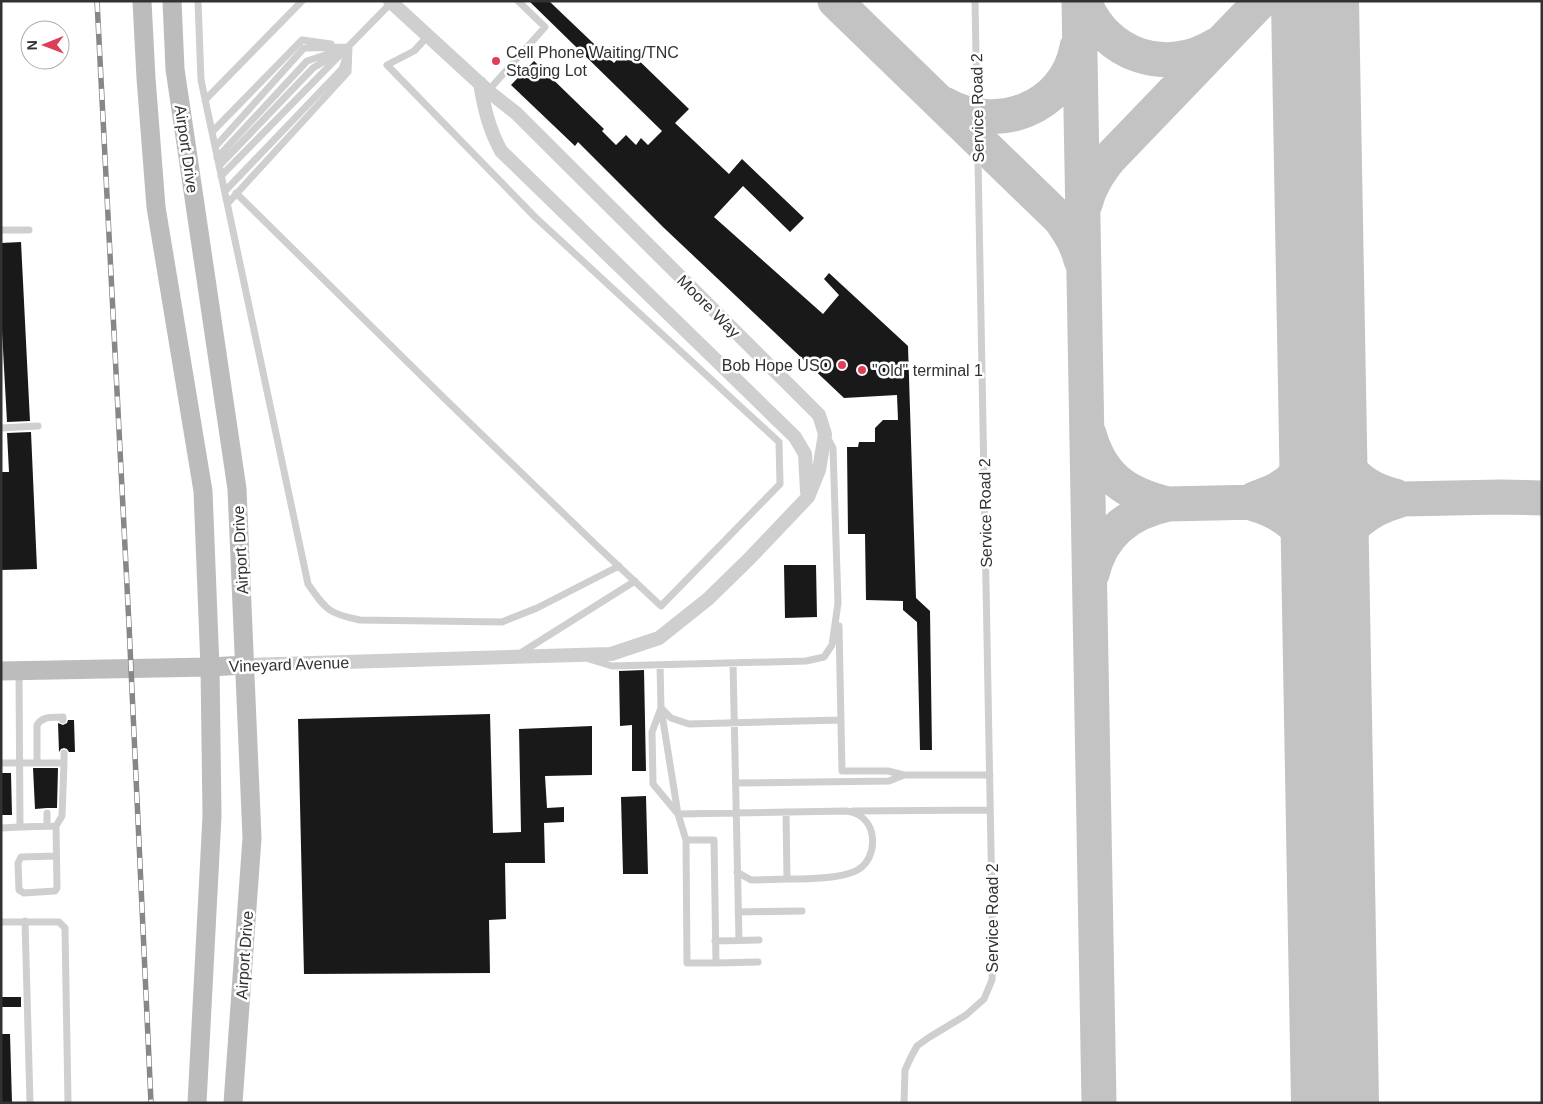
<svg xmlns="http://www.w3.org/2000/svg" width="1543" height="1104" viewBox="0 0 1543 1104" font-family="Arial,sans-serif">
	<rect width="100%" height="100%" fill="#fff"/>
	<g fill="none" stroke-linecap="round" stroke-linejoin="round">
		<path stroke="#c3c3c3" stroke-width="35" d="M 835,1 L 1060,219 C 1069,231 1077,244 1081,260
			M 1079,1 L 1099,1103
			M 1084,1 C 1105,56 1166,76 1216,45
			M 1315,10 L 1316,1
			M 944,104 C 996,134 1066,109 1077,47
			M 1085,204 C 1090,185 1099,172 1110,158 L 1261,1
			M 1322,405 C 1336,449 1344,484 1395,496
			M 1089,434 C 1101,477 1126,494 1168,504
			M 1254,499 C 1261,496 1269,494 1276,490 C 1309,473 1317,439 1322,405
			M 1254,504 C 1302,518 1314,546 1326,592
			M 1092,574 C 1101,534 1129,512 1168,504 L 1501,497 L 1542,498
			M 1326,592 C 1328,580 1330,569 1334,558 C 1343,528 1369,509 1398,501"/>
		<path stroke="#c3c3c3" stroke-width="88" d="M 1315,1 L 1335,1103"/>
	</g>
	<path fill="#191919" d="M 529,1 L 549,1 L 614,63 L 627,49 L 689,109 L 675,123 L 729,174 L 742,159 L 804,218 L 790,232 L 743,186 L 714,217 L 823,314 L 839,295 L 824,279 L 829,273 L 908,346 L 916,598 L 930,611 L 932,750 L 920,750 L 917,622 L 903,610 L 903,601 L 866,600 L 865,534 L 848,534 L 847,447 L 858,447 L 859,442 L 875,442 L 875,428 L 883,420 L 898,420 L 897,395 L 844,398 L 663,227 L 578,142 L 575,146 L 511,85 L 534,61 L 604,129 L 602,131 L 616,145 L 626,135 L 636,145 L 641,138 L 648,145 L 662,131 Z
		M 21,242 L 30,421 L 7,422 L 1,313 L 1,243 Z
		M 31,432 L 37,569 L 1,570 L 1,472 L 9,472 L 7,433 Z
		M 784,565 L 816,565 L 817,617 L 785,618 Z
		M 644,670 L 646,771 L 632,771 L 632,725 L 620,726 L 619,671 Z
		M 490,714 L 493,833 L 521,832 L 519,729 L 592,726 L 592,775 L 545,776 L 547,808 L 564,807 L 564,822 L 544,823 L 545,863 L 505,863 L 506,919 L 489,920 L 490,973 L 304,974 L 298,719 Z
		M 68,720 L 74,720 L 75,752 L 69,752 L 67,749 L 64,748 L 61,749 L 59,752 L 58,723 L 63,725 L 67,723 Z
		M 33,768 L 58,768 L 57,808 L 47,808 L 35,809 Z
		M 1,773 L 11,773 L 12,815 L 1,815 Z
		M 646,796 L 648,874 L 623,874 L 621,797 Z
		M 1,997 L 21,997 L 21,1007 L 1,1007 Z
		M 1,1034 L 10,1034 L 12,1103 L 1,1103 Z"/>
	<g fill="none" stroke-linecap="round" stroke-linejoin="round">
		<path stroke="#cfcfcf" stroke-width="7" d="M 198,1 L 201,80 L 212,132 L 308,584 C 326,610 329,614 360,620 L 502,622 L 537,608 L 619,566
			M 488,91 L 545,27 L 518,1
			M 205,100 L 302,1
			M 212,132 L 302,40 L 331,44
			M 215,147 L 304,48 L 349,47
			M 217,158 L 307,61 L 334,52
			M 219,166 L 313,68 L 340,52
			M 221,176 L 391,3
			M 225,191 L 342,69 L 346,57
			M 236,193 L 445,399 L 596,545 L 661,606 L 780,484 L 779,442 L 535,217 L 387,65 L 414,51 L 428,36
			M 228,203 L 348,72 L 349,47
			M 1,230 L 29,230
			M 1,428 L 38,426
			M 839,626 L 842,771 L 888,771 L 904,775 L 990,775
			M 519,654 L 635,581
			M 589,659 L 612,666 L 806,661 L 824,657 L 832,645 L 838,603 L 833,448 L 827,437
			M 733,663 L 739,940
			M 660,665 L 661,708 L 678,814 L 686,840 L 687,963 L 716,963 L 714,840 L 686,840
			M 661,708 L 671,718 L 689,724 L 841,720
			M 661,708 L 652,732 L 653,784 L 678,814
			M 37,762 L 37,725 C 43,715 53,718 63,717 L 63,720
			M 1,763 L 64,763 L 62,816 L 56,826
			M 64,763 L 64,753
			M 736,783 L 889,781 L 904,775
			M 853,811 L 990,810
			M 47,813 L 47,826
			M 678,814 L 846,811 C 850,812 854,812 857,814 C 878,825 877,857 859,869 C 845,879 805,879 787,879
			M 20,827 L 56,826 L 57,888 L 55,891 L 24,893 L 19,890 L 18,863 L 21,857 L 56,856
			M 1,828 L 20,827 L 19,671
			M 737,872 L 751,880 L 787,879 L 786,812
			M 738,912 L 802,911
			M 25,921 L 30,1103
			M 1,922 L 59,922 L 65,928 L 68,1103
			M 715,941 L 759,940
			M 716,963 L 758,962
			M 904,1103 L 905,1070 L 911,1057 L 917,1046 L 928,1038 L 966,1015 L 984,999 L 992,980 L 993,956 L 975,1"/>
		<path stroke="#cfcfcf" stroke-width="14" d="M 480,83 C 484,108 489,129 501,151 L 795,437 L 805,454 L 807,492
			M 245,665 L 611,654 L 659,638 L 708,599 L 749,559 L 808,497 L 819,470 L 825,434 L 819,415 L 516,113 L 488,91 L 390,1"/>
		<path stroke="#bcbcbc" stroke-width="19" d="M 142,1 L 146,78 L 156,207 L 203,491 L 210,667 L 212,816 L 197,1103
			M 172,1 L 175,69 L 237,489 L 252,838 L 233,1103
			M 1,671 L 210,667 L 245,665"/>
		<g stroke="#878787" stroke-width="5.5">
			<path id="rail" d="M 97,1 L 129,625 L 151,1103"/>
		</g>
		<use href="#rail" stroke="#fff" stroke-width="4" stroke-dasharray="11" stroke-linecap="butt"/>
	</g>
	<g fill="#de3f58" stroke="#fff" stroke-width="2">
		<circle cx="496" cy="61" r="5"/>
		<circle cx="842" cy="365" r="5"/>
		<circle cx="862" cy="370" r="5"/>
	</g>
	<g text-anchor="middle" stroke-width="5" stroke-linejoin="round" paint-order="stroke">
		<g font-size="16" fill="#323232" stroke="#fff" text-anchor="start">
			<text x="506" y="58">Cell Phone Waiting/TNC<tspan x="506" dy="18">Staging Lot</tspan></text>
			<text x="832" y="371" text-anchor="end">Bob Hope USO</text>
			<text x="872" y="376">"Old" terminal 1</text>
		</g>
		<g font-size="16" fill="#323232" stroke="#fff">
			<text transform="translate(977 108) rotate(-91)" y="6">Service Road 2</text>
			<text transform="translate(187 149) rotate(82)" y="6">Airport Drive</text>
			<text transform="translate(709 306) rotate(45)" y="6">Moore Way</text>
			<text transform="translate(985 513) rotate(-91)" y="6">Service Road 2</text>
			<text transform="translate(240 550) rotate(-93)" y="6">Airport Drive</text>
			<text transform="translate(289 664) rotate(-2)" y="6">Vineyard Avenue</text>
			<text transform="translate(992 918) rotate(-90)" y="6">Service Road 2</text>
			<text transform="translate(244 955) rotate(-86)" y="6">Airport Drive</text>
		</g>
	</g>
	<rect width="1543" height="1104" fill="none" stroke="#323232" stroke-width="5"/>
	<g transform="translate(45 45) rotate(269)"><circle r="24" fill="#ffffff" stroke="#adadad"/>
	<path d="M0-4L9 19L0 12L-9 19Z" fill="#de3f58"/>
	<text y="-8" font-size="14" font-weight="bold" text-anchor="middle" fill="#323232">N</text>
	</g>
</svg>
